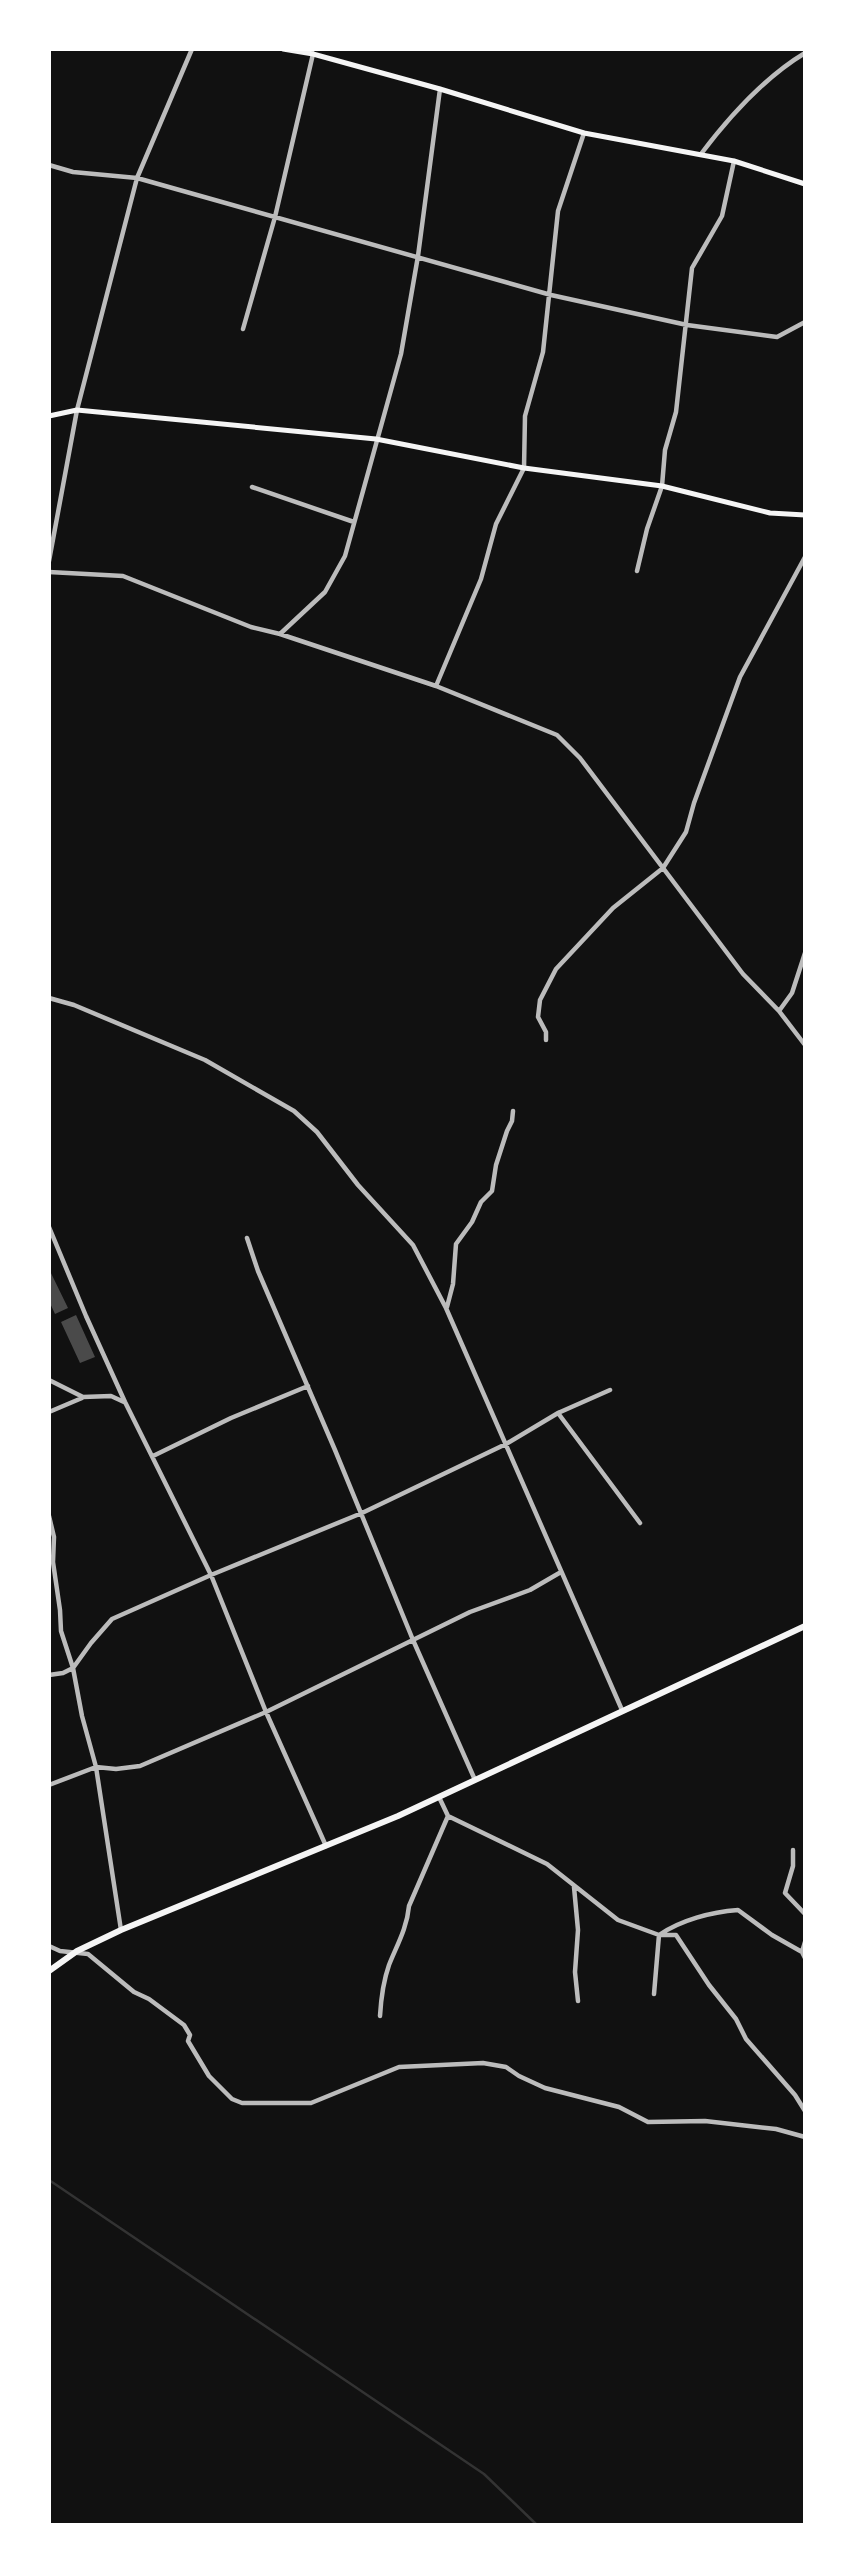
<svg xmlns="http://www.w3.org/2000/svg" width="854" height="2574" viewBox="0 0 854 2574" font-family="'Source Sans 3',sans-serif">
	<rect width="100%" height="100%" fill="#111"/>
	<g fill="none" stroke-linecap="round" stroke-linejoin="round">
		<path stroke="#333" stroke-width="2.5" d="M 49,2180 L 484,2474 L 537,2525"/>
	</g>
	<path fill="#4a4a4a" d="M 49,1269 L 68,1308 L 55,1314 L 49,1301 Z
		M 76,1315 L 95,1357 L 80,1363 L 61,1322 Z"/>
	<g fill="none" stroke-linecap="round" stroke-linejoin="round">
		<path stroke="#bcbcbc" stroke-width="4.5" d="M 701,154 C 729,117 765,77 805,53
			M 49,165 L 73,172 L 137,178 L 551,295 L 687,325 L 777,337 L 805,322
			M 243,329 L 275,217 L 313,54 L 310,49
			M 252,487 L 354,522
			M 49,561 L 77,410 L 137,178 L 192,49
			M 637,571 L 647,529 L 662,486 L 665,450 L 676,412 L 692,268 L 722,216 L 734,161
			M 49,572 L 123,576 L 251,627 L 280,634 L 436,686 L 557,735 L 580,758 L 743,974 L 779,1011 L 805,1045
			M 280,634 L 325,592 L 345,556 L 401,354 L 418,256 L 440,89
			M 436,686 L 481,579 L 496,524 L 524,468 L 525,416 L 543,352 L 558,211 L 584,133
			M 49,998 L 74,1005 L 205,1060 L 294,1111 L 317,1132 L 358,1185 L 413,1245 L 446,1308 L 622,1710
			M 779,1011 L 792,993 L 805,953
			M 546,1040 L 546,1032 L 538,1017 L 540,1000 L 556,969 L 613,908 L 663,868 L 686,832 L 694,803 L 740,677 L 805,557
			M 49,1227 L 86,1316 L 125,1402 L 211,1575 L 266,1712 L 326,1846
			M 247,1238 L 258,1271 L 335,1450 L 413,1640 L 475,1780
			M 447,1307 L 453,1284 L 456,1244 L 472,1222 L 481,1202 L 492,1191 L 496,1165 L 507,1131 L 512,1121 L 513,1111
			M 49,1380 L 83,1397 L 111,1396 L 124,1402
			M 49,1412 L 82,1398
			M 558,1413 L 640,1523
			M 153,1456 L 231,1418 L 308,1386
			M 49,1516 L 54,1537 L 53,1562 L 60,1610 L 61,1631 L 73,1668 L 63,1673 L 49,1675
			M 49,1785 L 96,1767 L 116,1769 L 140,1766 L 266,1712 L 470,1612 L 530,1590 L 561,1572
			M 439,1797 L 448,1816 L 547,1864 L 618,1920 L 659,1935 L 676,1935 L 709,1985 L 736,2019 L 746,2039 L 795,2095 L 805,2111
			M 793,1850 L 793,1866 L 785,1893 L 805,1914
			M 574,1887 L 578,1930 L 575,1972 L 578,2001
			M 121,1930 L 96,1767 L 82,1716 L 73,1668 L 91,1643 L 112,1619 L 211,1575 L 362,1513 L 506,1444 L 558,1413 L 610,1390
			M 805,1942 L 802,1952 L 805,1958
			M 49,1946 L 60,1951 L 88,1954 L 134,1992 L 149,1999 L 184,2025 L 190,2035 L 188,2041 L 209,2076 L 232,2099 L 242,2103 L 311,2103 L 399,2067 L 483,2063 L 506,2067 L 519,2076 L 545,2088 L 619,2107 L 648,2122 L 705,2121 L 776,2129 L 805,2137
			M 654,1994 L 659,1935 C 681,1920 711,1912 738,1910 L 772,1935 L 802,1952
			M 380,2016 C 381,1999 383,1982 389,1965 C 397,1945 407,1928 409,1906 L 448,1816"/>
		<path stroke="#f5f5f5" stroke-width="5" d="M 283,49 L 313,54 L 440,89 L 584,133 L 734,161 L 805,184
			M 49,416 L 77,410 L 376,439 L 524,468 L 662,486 L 770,513 L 805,515"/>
		<path stroke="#f5f5f5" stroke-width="6" d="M 49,1971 L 77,1951 L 121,1930 L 398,1816 L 805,1626"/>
	</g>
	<rect width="854" height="2574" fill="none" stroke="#ffffff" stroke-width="102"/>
</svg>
